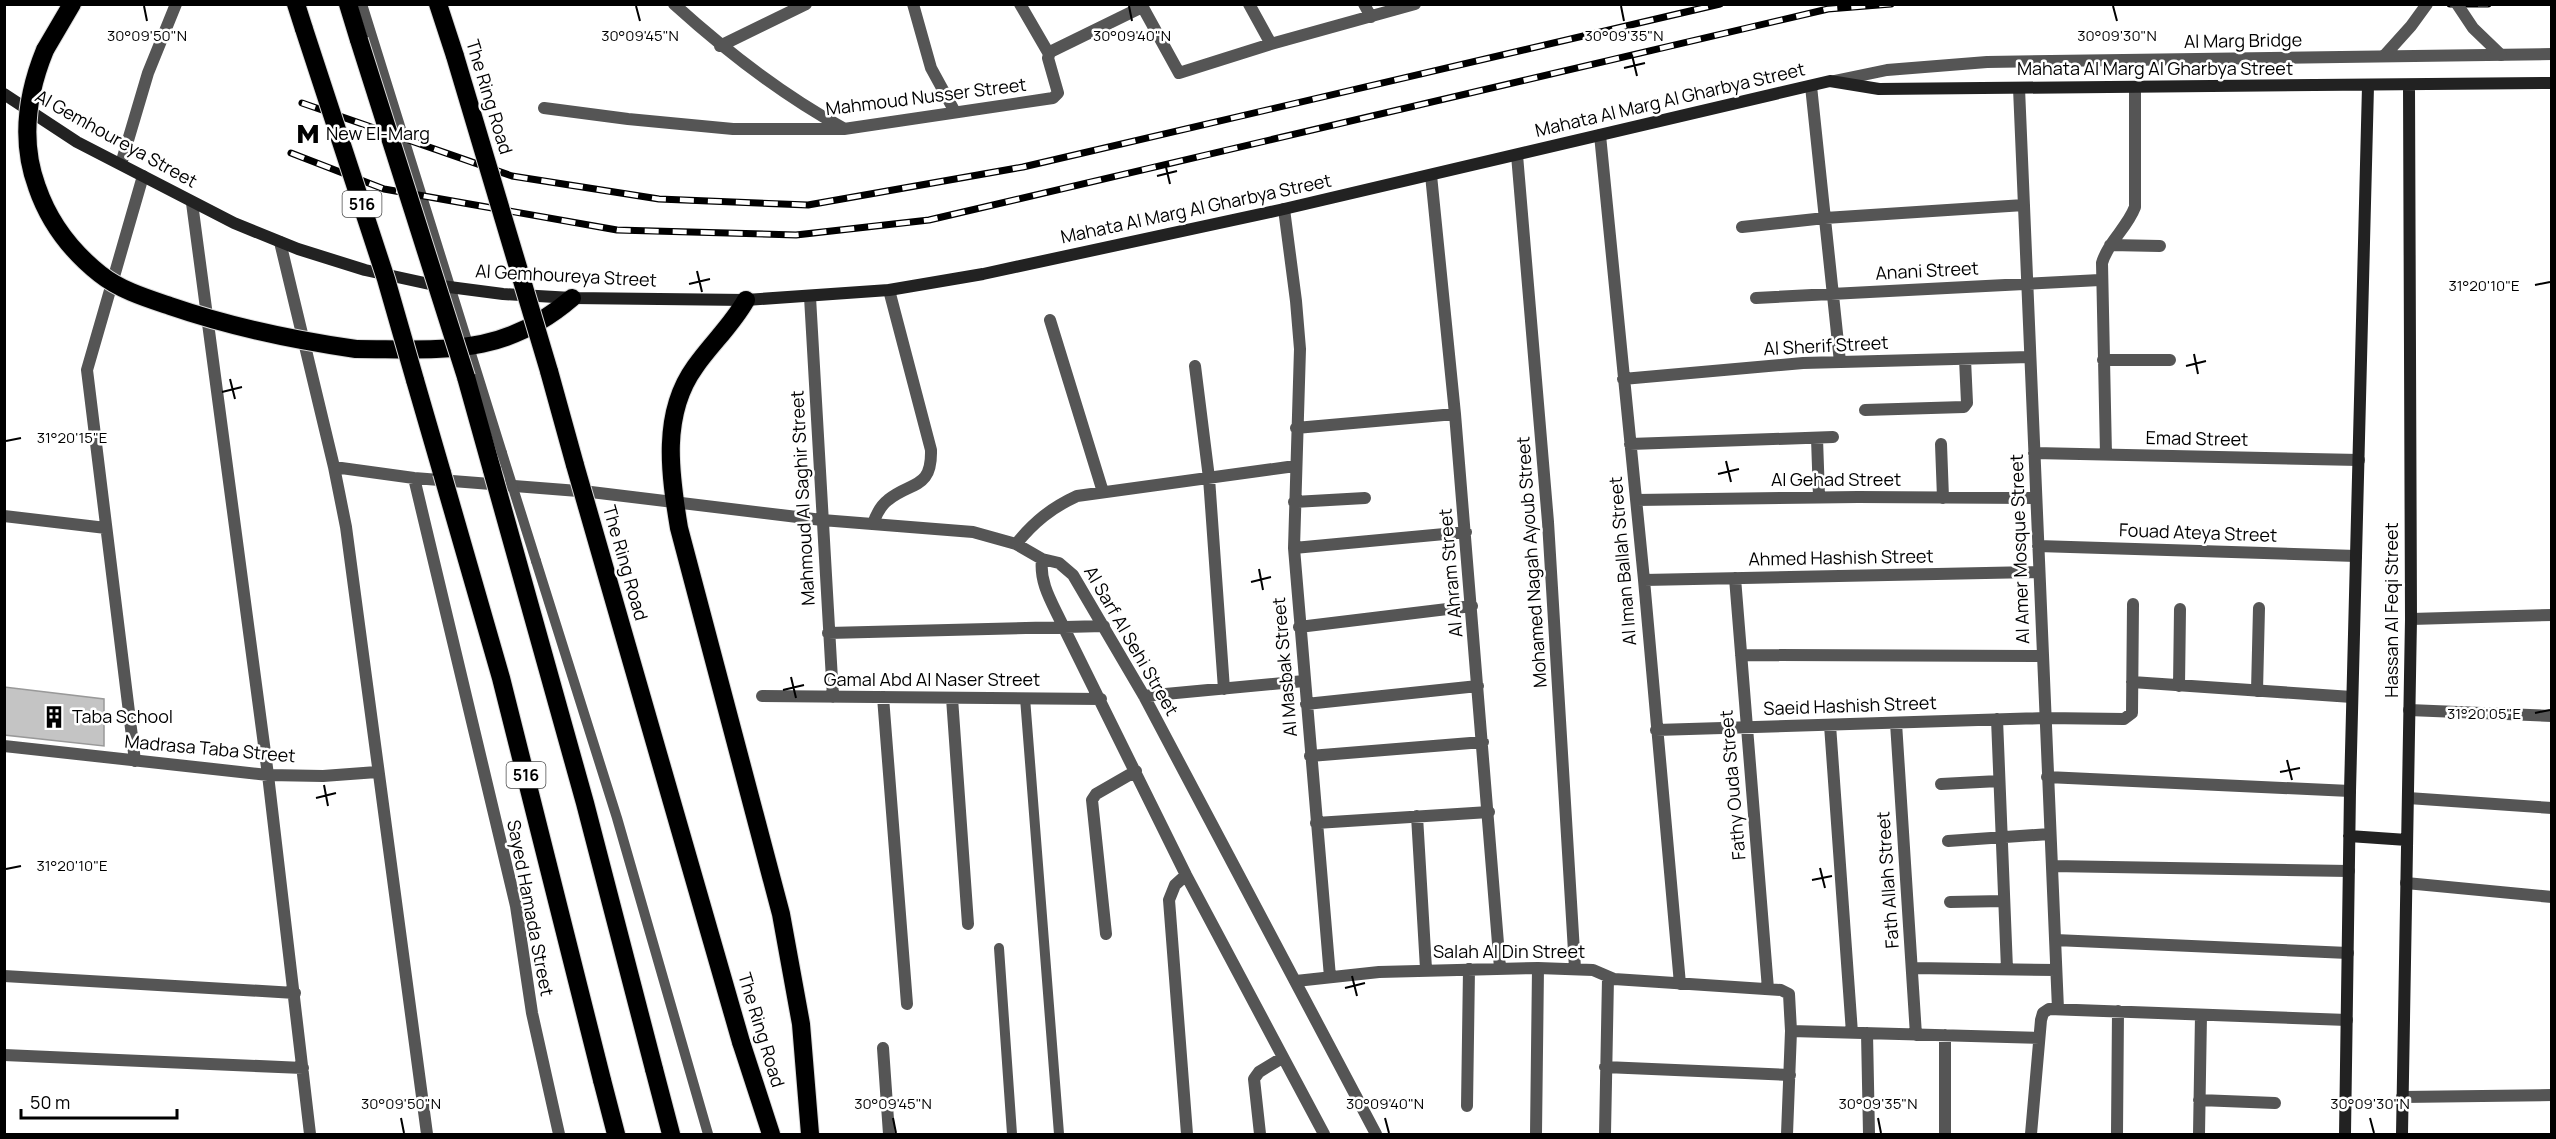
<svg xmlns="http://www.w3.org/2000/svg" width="2556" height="1139" viewBox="0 0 2556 1139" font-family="Manrope,sans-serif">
	<rect width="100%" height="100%" fill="#fff"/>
	<path fill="#c4c4c4" stroke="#999" stroke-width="1.5" d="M 4,687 L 104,699 L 104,746 L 4,735 Z"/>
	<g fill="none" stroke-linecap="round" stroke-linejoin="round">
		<g stroke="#dbdbdb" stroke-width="20">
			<path id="highway" d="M 296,4 L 304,29
				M 348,4 L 359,40
				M 438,4 L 455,56
				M 45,50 L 72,4
				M 746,300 C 732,325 711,344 695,367 C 661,414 670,474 679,528 L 781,914 L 801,1024 L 810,1134
				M 356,349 C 442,349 502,358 572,298
				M 549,371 L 575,465
				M 466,377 L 492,470
				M 415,380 L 442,473
				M 741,1042 L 771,1134
				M 654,1069 L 671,1134
				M 602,1080 L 616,1134"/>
		</g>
		<path stroke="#555" stroke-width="10" d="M 362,4 L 502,453
			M 536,561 L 617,818 L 708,1134
			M 1025,698 L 1059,1134
			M 999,948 L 1012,1134"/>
		<path stroke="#555" stroke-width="12" d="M 674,4 C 727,52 781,94 843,128
			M 913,4 L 931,68 L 955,112
			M 1020,4 L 1049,54
			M 1141,4 L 1179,73 L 1271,44 L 1415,4
			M 1249,4 L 1271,44
			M 1364,4 L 1371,17
			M 720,46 L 806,4
			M 2384,56 L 2411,26 L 2427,4
			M 1834,81 L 1887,70 L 1987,62 L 2552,54
			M 1811,86 L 1840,362
			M 2019,88 L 2058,1009
			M 544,108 L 628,119 L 733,129 L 844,129 L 1053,98 L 1058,93 L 1048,58 L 1050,52 L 1142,7
			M 1600,135 L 1644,580 L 1680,984
			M 1517,155 L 1548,522 L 1575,968
			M 121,164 L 148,73 L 176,4
			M 1431,175 L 1455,414 L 1500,968
			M 192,203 L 268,775 L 310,1134
			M 1284,209 L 1296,301 L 1300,349 L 1294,548 L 1330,977
			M 1742,227 L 1825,218 L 2024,205
			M 280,242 L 334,467
			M 2110,245 L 2160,246
			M 810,297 L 833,697
			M 1756,298 L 2100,280
			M 1050,320 L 1103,492
			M 2103,360 L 2170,360
			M 1195,366 L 1209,478 L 1224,689
			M 1623,379 L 1803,363 L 2030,357
			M 1865,410 L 1964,407 L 1967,403 L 1965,359
			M 1296,428 L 1455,414
			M 1817,438 L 1819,497
			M 1630,444 L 1833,437
			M 1941,444 L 1943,498
			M 2034,453 L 2359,460
			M 2106,455 L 2102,263 C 2108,242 2127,228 2135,207 L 2135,87
			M 414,478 L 516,906 L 532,1013 L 559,1134
			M 1636,500 L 1858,497 L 2036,498
			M 1294,502 L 1365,498
			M 4,516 L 106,528
			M 873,524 C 876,515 880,506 888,500 C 911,481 932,490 931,450 L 889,290
			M 1016,544 C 1034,522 1051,508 1077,496 L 1295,466
			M 2038,546 L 2356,556
			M 1294,548 L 1466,532
			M 1042,559 C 1039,584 1053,604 1063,626 L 1186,875 L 1324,1134
			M 1735,578 L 1768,989
			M 1644,580 L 2039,572
			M 2411,619 L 2552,615
			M 1299,627 L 1472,606
			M 828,633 L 1104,626
			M 1741,655 L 2043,656
			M 2132,682 L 2352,697
			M 2179,686 L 2180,609
			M 2257,691 L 2259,608
			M 762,696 L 1101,699
			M 1144,696 L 1304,681
			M 883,697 L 907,1004
			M 952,698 L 968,924
			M 1306,704 L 1478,686
			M 2409,710 L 2552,716
			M 1997,719 L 2007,969
			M 1896,723 L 1916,1035
			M 1830,725 L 1852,1033
			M 1656,730 L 2045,718 L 2124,719 L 2132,713 L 2133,604
			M 4,746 L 268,775 L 323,776 L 377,772
			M 1310,756 L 1483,742
			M 135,761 L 87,370 L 143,176
			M 2047,777 L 2350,791
			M 1941,784 L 1999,781
			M 2408,798 L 2552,808
			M 1417,816 L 1426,969
			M 1316,823 L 1489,812
			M 1948,841 L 2050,834
			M 2052,866 L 2349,871
			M 1186,875 L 1175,885 L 1169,900 L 1187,1134
			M 2406,883 L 2552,897
			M 1950,902 L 2004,901
			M 1106,934 L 1092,800 L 1096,794 L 1136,771
			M 2055,940 L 2348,953
			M 1912,968 L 2056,970
			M 4,976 L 295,993
			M 1296,981 L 1379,972 L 1538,968 L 1593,970 L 1614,979 L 1781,990 L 1789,994 L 1791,1031 L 1787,1134
			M 1791,1031 L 2039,1038
			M 1867,1033 L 1869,1134
			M 1945,1035 L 1945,1134
			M 883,1048 L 889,1134
			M 4,1055 L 303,1068
			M 1605,1067 L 1790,1075
			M 2402,1097 L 2552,1095
			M 2199,1100 L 2275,1103
			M 1467,1106 L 1469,969
			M 427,1134 L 346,527 L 334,467 L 414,478 L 591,492 L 822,520 L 973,532 L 1016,544 L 1042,559 L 1059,563 L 1073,575 L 1144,696 L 1376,1134
			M 1260,1134 L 1254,1079 L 1259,1072 L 1282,1058
			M 1536,1134 L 1538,968
			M 1605,1134 L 1608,978
			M 2031,1134 L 2041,1020 L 2043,1013 L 2049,1009 L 2347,1020
			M 2117,1134 L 2118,1011
			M 2199,1134 L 2201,1015"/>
		<path stroke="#222" stroke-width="12" d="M 4,94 L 77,142 L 234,223 L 298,249 L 365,270 L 434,285 L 503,294 L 572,298 L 746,300 L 889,290 L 983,274 L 1284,209 L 1830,81 L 1879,89 L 2552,83
			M 2349,836 L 2407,840
			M 2345,1134 L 2350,791 L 2368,86
			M 2402,1134 L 2411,619 L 2409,86"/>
		<use href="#highway" stroke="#000" stroke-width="18"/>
		<g stroke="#000" stroke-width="7">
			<path id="rail" d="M 2450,4 L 2488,4
				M 302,103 L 512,176 L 659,199 L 808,205 L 1023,167 L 1720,4
				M 291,153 L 384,189 L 617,230 L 796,235 L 929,220 L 1828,9 L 1891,4"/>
		</g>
		<use href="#rail" stroke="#fff" stroke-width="4.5" stroke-dasharray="14" stroke-linecap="butt"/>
		<g stroke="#dbdbdb" stroke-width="20" stroke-linecap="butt">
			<path id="highway-bridge" d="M 304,29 L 386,279 L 415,380
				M 359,40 L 466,377
				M 45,50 C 27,94 20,141 37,187 C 49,222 71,251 100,274 C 120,290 146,298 170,306 C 231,327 293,340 356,349
				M 455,56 L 549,371
				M 575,465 L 741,1042
				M 492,470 L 585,803 L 654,1069
				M 442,473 L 501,678 L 602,1080"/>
		</g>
		<path stroke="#555" stroke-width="10" d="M 502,453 L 536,561"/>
		<path stroke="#555" stroke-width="12" d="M 2457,4 L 2473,28 L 2501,55"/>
		<use href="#highway-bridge" stroke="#000" stroke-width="18"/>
	</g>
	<path fill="none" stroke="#000" stroke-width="2" d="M 144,6 L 147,21M 636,6 L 640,21M 1129,6 L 1132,21M 1621,6 L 1624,21M 2113,6 L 2117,21M 1632,55 L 1637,76M 1624,68 L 1645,63M 1165,163 L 1170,184M 1157,176 L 1177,171M 697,271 L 702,292M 689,284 L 710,279M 2535,285 L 2550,282M 2194,354 L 2198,374M 2186,366 L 2206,361M 230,379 L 235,399M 222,392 L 242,387M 6,441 L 21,438M 1726,461 L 1731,482M 1718,474 L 1739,469M 1259,569 L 1263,590M 1251,582 L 1271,577M 791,677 L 796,698M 783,690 L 804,685M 2535,713 L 2550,710M 2287,760 L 2292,780M 2280,772 L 2300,768M 324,785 L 328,806M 316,798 L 336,793M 1820,868 L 1825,888M 6,869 L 21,866M 1812,880 L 1832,876M 1352,976 L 1357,996M 1345,988 L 1365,983M 401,1118 L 404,1133M 893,1118 L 896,1133M 1385,1118 L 1389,1133M 1878,1118 L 1881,1133M 2370,1118 L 2374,1133"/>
	<defs>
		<g id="metro-bare" transform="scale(1.8)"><path d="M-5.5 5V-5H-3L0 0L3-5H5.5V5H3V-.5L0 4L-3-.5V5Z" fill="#000" stroke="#fff" stroke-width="2.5" paint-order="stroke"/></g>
		<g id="building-bare" transform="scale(1.8)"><path d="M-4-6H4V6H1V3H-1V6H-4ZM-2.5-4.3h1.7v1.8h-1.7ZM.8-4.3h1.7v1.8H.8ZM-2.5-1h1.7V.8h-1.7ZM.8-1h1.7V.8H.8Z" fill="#000" stroke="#fff" stroke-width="2.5" paint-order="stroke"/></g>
	</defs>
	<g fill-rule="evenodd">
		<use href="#metro-bare" x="308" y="134"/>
		<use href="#building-bare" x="54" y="717"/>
	</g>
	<g text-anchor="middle" stroke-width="5" stroke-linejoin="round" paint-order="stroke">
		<g fill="#fff" stroke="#4c4c4c" stroke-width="1.5">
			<rect x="342.5" y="191" width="39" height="26" rx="4.5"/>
			<rect x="506.5" y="762" width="39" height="26" rx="4.5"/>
		</g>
		<g font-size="16" font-weight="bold" fill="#000">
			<text x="362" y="210">516</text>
			<text x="526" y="781">516</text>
		</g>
		<g font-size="18" fill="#000" stroke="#fff">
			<text transform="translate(2243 41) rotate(-1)" y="6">Al Marg Bridge</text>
			<text x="2155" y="75">Mahata Al Marg Al Gharbya Street</text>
			<text transform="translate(489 97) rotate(73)" y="6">The Ring Road</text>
			<text transform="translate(926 97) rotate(-7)" y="6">Mahmoud Nusser Street</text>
			<text transform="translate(1670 100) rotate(-13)" y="6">Mahata Al Marg Al Gharbya Street</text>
			<text transform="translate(116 139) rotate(29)" y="6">Al Gemhoureya Street</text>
			<text transform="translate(1196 209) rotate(-12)" y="6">Mahata Al Marg Al Gharbya Street</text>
			<text transform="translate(1927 271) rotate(-3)" y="6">Anani Street</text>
			<text transform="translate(566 276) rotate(3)" y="6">Al Gemhoureya Street</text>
			<text transform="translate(1826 346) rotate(-3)" y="6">Al Sherif Street</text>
			<text transform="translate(2197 439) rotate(1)" y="6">Emad Street</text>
			<text x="1836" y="486">Al Gehad Street</text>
			<text transform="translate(803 498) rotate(-93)" y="6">Mahmoud Al Saghir Street</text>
			<text transform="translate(2198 533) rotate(2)" y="6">Fouad Ateya Street</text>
			<text transform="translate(2020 549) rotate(-92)" y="6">Al Amer Mosque Street</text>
			<text transform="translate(1841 558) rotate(-1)" y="6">Ahmed Hashish Street</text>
			<text transform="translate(1623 561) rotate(-95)" y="6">Al Iman Ballah Street</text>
			<text transform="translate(1532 562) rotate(-94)" y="6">Mohamed Nagah Ayoub Street</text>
			<text transform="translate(625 563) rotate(74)" y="6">The Ring Road</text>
			<text transform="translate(1451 573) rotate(-95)" y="6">Al Ahram Street</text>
			<text transform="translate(2392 610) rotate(-90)" y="6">Hassan Al Feqi Street</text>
			<text transform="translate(1131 641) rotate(60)" y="6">Al Sarf Al Sehi Street</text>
			<text transform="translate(1285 667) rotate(-95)" y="6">Al Masbak Street</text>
			<text x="932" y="686">Gamal Abd Al Naser Street</text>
			<text transform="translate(1850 706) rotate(-2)" y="6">Saeid Hashish Street</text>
			<text transform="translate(210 749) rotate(5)" y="6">Madrasa Taba Street</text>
			<text transform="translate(1733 785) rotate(-95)" y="6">Fathy Ouda Street</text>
			<text transform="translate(1888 880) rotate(-94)" y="6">Fath Allah Street</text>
			<text transform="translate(530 908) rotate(79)" y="6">Sayed Hamada Street</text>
			<text x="1509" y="958">Salah Al Din Street</text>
			<text transform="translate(761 1030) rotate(73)" y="6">The Ring Road</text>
		</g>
		<g font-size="18" fill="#000" stroke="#fff" text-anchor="start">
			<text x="326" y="140">New El-Marg</text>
			<text x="72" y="723">Taba School</text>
		</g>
	</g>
	<g font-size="15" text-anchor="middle" fill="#000" stroke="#fff" stroke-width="5" stroke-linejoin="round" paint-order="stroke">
		<text x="147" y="41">30°09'50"N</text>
		<text x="640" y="41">30°09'45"N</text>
		<text x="1132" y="41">30°09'40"N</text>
		<text x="1624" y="41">30°09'35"N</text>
		<text x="2117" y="41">30°09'30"N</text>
		<text x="2484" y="291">31°20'10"E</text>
		<text x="72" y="443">31°20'15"E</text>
		<text x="2484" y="719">31°20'05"E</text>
		<text x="72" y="871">31°20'10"E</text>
		<text x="401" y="1109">30°09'50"N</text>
		<text x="893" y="1109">30°09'45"N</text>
		<text x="1385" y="1109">30°09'40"N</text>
		<text x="1878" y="1109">30°09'35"N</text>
		<text x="2370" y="1109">30°09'30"N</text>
	</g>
	<rect width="2556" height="1139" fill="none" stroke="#000000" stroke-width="12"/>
	<path d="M21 1109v9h156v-9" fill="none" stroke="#000000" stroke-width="3"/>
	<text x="30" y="1109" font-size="18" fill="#000000" stroke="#ffffff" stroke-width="4.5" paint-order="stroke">50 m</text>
</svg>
